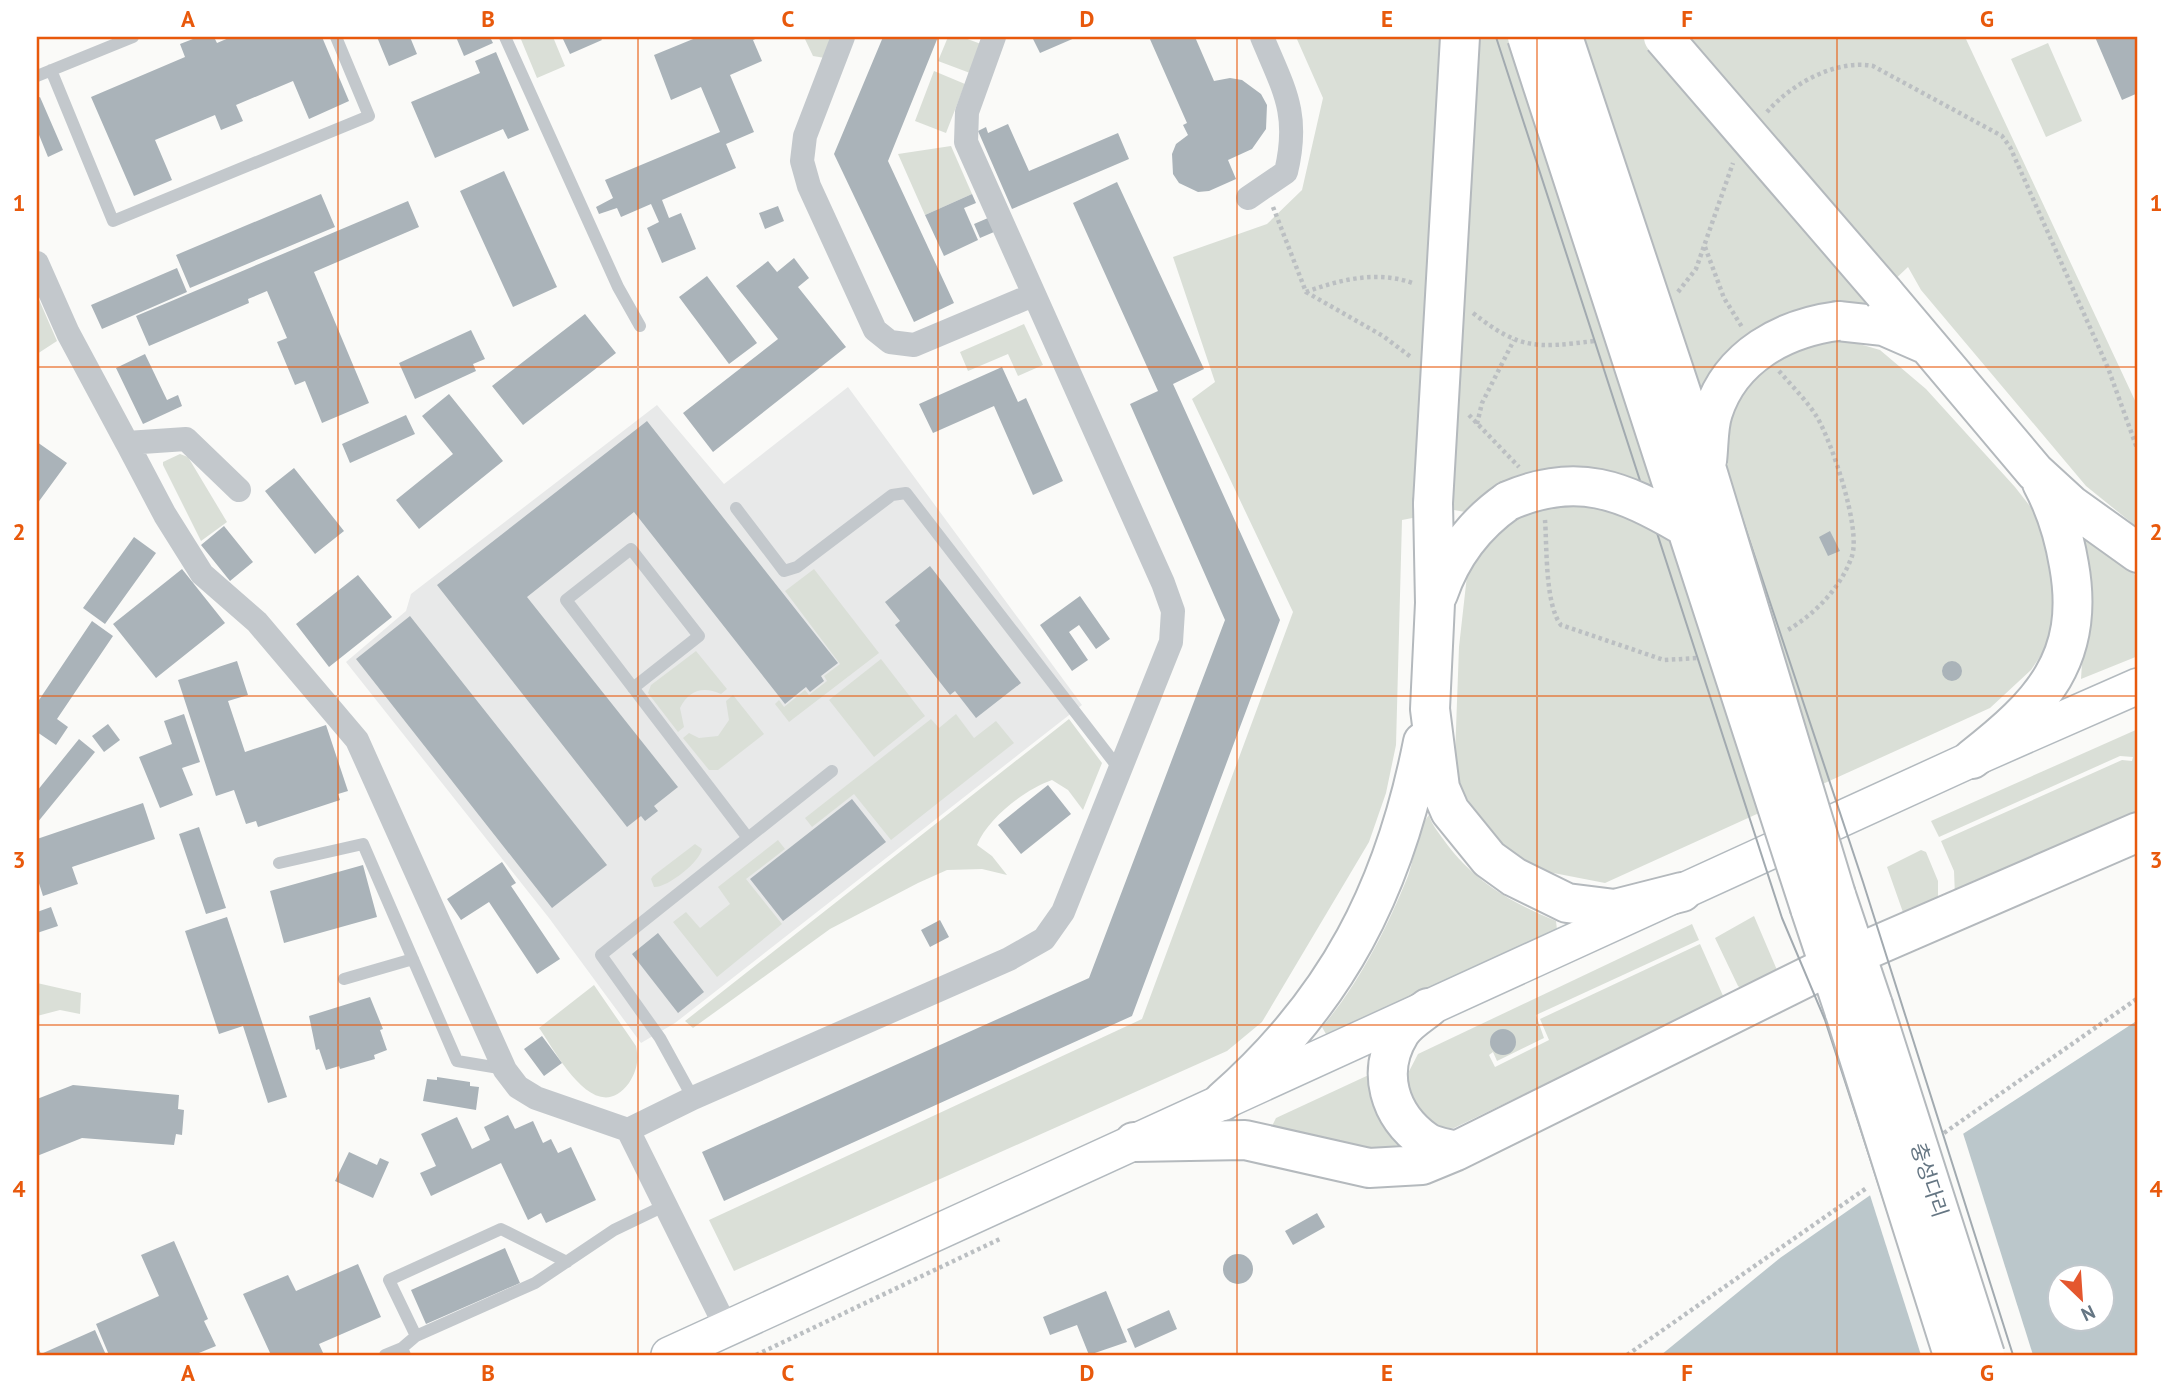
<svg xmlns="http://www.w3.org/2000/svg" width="2175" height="1392" viewBox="0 0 2175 1392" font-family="'PT Sans','Noto Sans KR',sans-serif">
	<rect width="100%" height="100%" fill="#fafaf8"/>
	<path fill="#e8e9e9" d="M 848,387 L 1082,705 L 675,1023 L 641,1043 L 549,918 L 346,662 L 406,611 L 411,594 L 657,405 L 724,484 Z"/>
	<path fill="#dadfd7" d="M 520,37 L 553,37 L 565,66 L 537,78 Z
		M 804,37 L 833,37 L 825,58 L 813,56 Z
		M 948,37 L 962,37 L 981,44 L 970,73 L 938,61 Z
		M 1296,37 L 1965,37 L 2138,407 L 2138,528 L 2086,486 L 1921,290 L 1908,267 L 1868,305 L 1856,343 L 1880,350 L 1926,389 L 2015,487 L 2047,528 L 2064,587 L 2054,636 L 2031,670 L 1990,708 L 1605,883 L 1538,870 L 1510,853 L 1480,819 L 1458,784 L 1455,756 L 1459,647 L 1475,504 L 1465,512 L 1454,510 L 1402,520 L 1396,745 L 1386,793 L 1369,842 L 1262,1022 L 1227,1051 L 734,1271 L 709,1220 L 1142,1019 L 1293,612 L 1192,399 L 1215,382 L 1173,257 L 1267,224 L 1302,190 L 1323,98 Z
		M 2048,43 L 2082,121 L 2046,137 L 2011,59 Z
		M 934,71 L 965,84 L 946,133 L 915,121 Z
		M 951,146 L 972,194 L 925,215 L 898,154 Z
		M 37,295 L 57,341 L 37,354 Z
		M 1024,324 L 1043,365 L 1018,376 L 1008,354 L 968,371 L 960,352 Z
		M 180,454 L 188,457 L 227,522 L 201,541 L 163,465 L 163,462 Z
		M 2082,535 L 2138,577 L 2138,656 L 2081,679 L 2085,613 Z
		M 814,569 L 879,653 L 789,722 L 775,704 L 779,700 L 784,707 L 805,690 L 809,695 L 827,681 L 824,676 L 840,664 L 785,591 Z
		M 696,651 L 727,689 L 721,694 C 703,686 689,690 680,708 L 684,727 L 678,732 L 648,693 L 651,685 Z
		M 881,659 L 925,716 L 874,757 L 829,700 Z
		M 733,695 L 764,734 L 718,770 L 709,770 L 683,738 L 689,733 L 699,738 L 718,736 L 729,720 L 726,701 Z
		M 956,714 L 974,738 L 996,721 L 1014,743 L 891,840 L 854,794 L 812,827 L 805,818 L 931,719 L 939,728 Z
		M 1069,719 L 1102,763 L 1083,810 L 1068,790 L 1052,780 C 1024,790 988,818 977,845 L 992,856 L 1007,875 L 982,869 L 947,870 L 918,883 L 830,929 L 693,1028 L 685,1021 Z
		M 2138,729 L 2138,812 L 1955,896 L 1954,871 L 1941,841 L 2122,760 L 2132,761 L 2133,757 L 2120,756 L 1939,837 L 1931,821 Z
		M 1429,815 C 1432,826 1440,834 1446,843 C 1475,882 1512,903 1556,921 L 1557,930 L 1326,1034 L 1322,1027 C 1359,984 1387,928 1408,876 C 1415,858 1416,830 1429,815 Z
		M 778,840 L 785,849 L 746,879 L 782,924 L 717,977 L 673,922 L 686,912 L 700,928 L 730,904 L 718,887 Z
		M 695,844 L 702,849 C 700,862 667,888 654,887 L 651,879 L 653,876 Z
		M 1921,850 L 1926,852 L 1938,881 L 1938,902 L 1905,918 L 1887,867 Z
		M 1754,916 L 1777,970 L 1742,989 L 1738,986 L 1715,938 Z
		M 1692,924 L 1699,940 L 1536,1015 L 1544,1038 L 1497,1061 L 1493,1052 L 1489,1055 L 1495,1067 L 1549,1040 L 1540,1019 L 1700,944 L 1724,998 L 1454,1128 C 1420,1128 1414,1108 1405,1079 L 1418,1054 Z
		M 37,983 L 81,993 L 80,1014 L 60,1010 L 37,1016 Z
		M 594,985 L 636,1046 C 639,1060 637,1071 629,1083 C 595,1129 556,1052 539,1028 Z
		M 1373,1073 L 1405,1140 L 1404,1156 L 1271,1128 L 1276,1118 Z"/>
	<path fill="#bbc7cb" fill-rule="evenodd" d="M 2138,1020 L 2138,1355 L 1661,1355 L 1780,1258 L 1892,1180 ZM 2060,1276 L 2102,1276 L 2102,1318 L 2060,1318 Z"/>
	<path fill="#fafaf8" d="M 1962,1130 L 2033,1355 L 1921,1355 L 1869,1192 Z"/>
	<path fill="#aab3b9" d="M 198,37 L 214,37 L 217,43 L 231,37 L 322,37 L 349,101 L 309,119 L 293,81 L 236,105 L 243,121 L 221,130 L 215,115 L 155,140 L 172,180 L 134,196 L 91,97 L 185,57 L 180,44 Z
		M 377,37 L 410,37 L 417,54 L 389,66 Z
		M 456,37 L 490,37 L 493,43 L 464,56 Z
		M 562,37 L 600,37 L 602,40 L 570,54 Z
		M 698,37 L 760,37 L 753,40 L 762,61 L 730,75 L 754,132 L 726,144 L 736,168 L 662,200 L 669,218 L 681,213 L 696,249 L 662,263 L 647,228 L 659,222 L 651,204 L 621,217 L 617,208 L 599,214 L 596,207 L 613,198 L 605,180 L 720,132 L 701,87 L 671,100 L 654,55 Z
		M 883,37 L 938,37 L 888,161 L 954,303 L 914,322 L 834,154 Z
		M 1032,37 L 1077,37 L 1040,53 Z
		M 1149,37 L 1195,37 L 1214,81 L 1230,78 L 1242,80 L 1261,94 L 1267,105 L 1266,129 L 1252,149 L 1228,160 L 1236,179 L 1209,191 L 1198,192 L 1179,183 L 1173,174 L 1172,154 L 1176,144 L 1188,135 L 1183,125 L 1187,123 Z
		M 2095,37 L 2138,37 L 2138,93 L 2122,100 Z
		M 496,52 L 529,130 L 508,139 L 503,129 L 435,158 L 411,102 L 480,73 L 475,61 Z
		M 40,97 L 63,150 L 48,157 L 37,130 L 37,98 Z
		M 1008,124 L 1029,171 L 1118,133 L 1129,159 L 1012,209 L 978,131 L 986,127 L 988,133 Z
		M 504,171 L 557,287 L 513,307 L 460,191 Z
		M 1117,182 L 1204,369 L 1173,384 L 1280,620 L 1132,1016 L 724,1201 L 702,1152 L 1089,978 L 1225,620 L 1130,404 L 1158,391 L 1073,203 Z
		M 321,194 L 335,227 L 190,288 L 176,255 Z
		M 972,194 L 976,203 L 964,208 L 978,240 L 944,256 L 925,215 Z
		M 408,201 L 419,227 L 314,272 L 369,403 L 322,423 L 305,381 L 295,385 L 277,342 L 287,338 L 267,291 L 248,299 L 249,303 L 149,346 L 136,316 Z
		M 778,206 L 784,221 L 765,229 L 759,213 Z
		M 988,218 L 994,232 L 980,238 L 974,224 Z
		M 794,258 L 809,278 L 798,287 L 846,347 L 713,452 L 683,413 L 778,339 L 736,286 L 768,261 L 777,272 Z
		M 177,268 L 187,292 L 102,329 L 91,305 Z
		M 707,276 L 757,343 L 729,364 L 679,297 Z
		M 585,314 L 616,353 L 523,425 L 492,386 Z
		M 471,330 L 485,359 L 473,364 L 476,371 L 415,399 L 399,363 Z
		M 145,354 L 167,400 L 178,395 L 182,406 L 143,424 L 116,368 Z
		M 1002,367 L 1018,402 L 1026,398 L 1063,481 L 1033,495 L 994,406 L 933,433 L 919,404 Z
		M 449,394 L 503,461 L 419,529 L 396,500 L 453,454 L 422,416 Z
		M 406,415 L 415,434 L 350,463 L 342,444 Z
		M 647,421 L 838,663 L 821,676 L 824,681 L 810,692 L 806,687 L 785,704 L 634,512 L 527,597 L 678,787 L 654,806 L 658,811 L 645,821 L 641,816 L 627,827 L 437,585 Z
		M 37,442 L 67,463 L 37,504 Z
		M 294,468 L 344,531 L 315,554 L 265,491 Z
		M 224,526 L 253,562 L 230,581 L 201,545 Z
		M 1830,531 L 1840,551 L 1828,556 L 1819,537 Z
		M 134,537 L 156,553 L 105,624 L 83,608 Z
		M 930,566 L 1021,683 L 976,718 L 955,691 L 950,695 L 895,625 L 900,621 L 885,602 Z
		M 182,569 L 225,623 L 156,678 L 113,624 Z
		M 358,575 L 392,617 L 329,667 L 296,624 Z
		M 1080,596 L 1110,639 L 1096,649 L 1079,625 L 1069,632 L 1088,660 L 1072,671 L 1040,625 Z
		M 410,616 L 607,865 L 552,908 L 356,659 Z
		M 92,621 L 113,636 L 57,719 L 68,727 L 56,745 L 37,732 L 37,703 Z
		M 237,661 L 248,695 L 228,701 L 245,752 L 326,725 L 348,791 L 338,794 L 340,800 L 258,827 L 256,821 L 246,824 L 234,790 L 216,796 L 178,680 Z
		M1942 671a10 10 0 1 1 20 0a10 10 0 1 1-20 0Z
		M 184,714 L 200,762 L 182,768 L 193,795 L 160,808 L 139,757 L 172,744 L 164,721 Z
		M 108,724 L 120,740 L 104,752 L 92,736 Z
		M 79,739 L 95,752 L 37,823 L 37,791 Z
		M 1048,785 L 1071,814 L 1021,854 L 998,825 Z
		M 852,799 L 886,842 L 783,921 L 750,879 Z
		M 143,803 L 155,839 L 72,867 L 78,884 L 43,896 L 37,877 L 37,839 Z
		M 199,827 L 226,908 L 206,914 L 179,834 Z
		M 502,862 L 516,883 L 511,886 L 560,959 L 537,974 L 489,902 L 461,920 L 447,899 Z
		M 363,865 L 377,917 L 284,943 L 270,891 Z
		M 51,907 L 58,926 L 37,933 L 37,912 Z
		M 227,917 L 287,1097 L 268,1103 L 243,1026 L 219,1034 L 185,931 Z
		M 940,920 L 949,937 L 930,947 L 921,930 Z
		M 658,933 L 704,992 L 678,1013 L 632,954 Z
		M 370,997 L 383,1029 L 380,1030 L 387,1050 L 374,1055 L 375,1059 L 340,1069 L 339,1066 L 326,1070 L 319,1049 L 316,1050 L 309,1016 Z
		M1490 1042a13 13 0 1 1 26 0a13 13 0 1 1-26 0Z
		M 542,1036 L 562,1063 L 544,1076 L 524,1049 Z
		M 437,1077 L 470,1082 L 470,1086 L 479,1087 L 476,1110 L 423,1101 L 427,1079 L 437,1080 Z
		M 73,1085 L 179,1095 L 178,1109 L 184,1110 L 182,1135 L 176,1134 L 174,1145 L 82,1138 L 37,1156 L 37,1099 Z
		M 508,1115 L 515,1129 L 533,1121 L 543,1143 L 551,1139 L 558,1153 L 571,1147 L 596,1200 L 546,1223 L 541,1213 L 528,1220 L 501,1163 L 431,1196 L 420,1173 L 436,1166 L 421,1134 L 457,1117 L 472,1149 L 490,1140 L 484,1127 Z
		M 349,1152 L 377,1165 L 380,1158 L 389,1162 L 373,1198 L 335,1181 Z
		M 1317,1213 L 1325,1227 L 1293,1245 L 1285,1231 Z
		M 174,1241 L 208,1319 L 204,1321 L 216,1346 L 194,1355 L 109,1355 L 96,1324 L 159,1296 L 141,1255 Z
		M 505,1248 L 520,1283 L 426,1324 L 411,1290 Z
		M1223 1269a15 15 0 1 1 30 0a15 15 0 1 1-30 0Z
		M 358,1264 L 381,1317 L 319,1344 L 324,1355 L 271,1355 L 243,1294 L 288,1275 L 296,1291 Z
		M 1106,1291 L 1127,1342 L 1089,1355 L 1077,1325 L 1050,1335 L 1043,1317 Z
		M 1169,1310 L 1177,1329 L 1135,1348 L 1127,1329 Z
		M 95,1330 L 106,1355 L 37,1355 L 37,1345 L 41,1354 Z"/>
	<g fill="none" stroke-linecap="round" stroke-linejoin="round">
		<g stroke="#b3babf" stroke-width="38">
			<path id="secondary" d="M 669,1355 L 1972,759 L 2138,686"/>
		</g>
		<g stroke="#b4b9bd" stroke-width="42">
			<path id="trunk" d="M 1884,293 L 2035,472 L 2071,505 L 2138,553
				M 1838,321 L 1884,326 L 1923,343
				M 1433,503 L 1435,603 L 1430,709 L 1440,788 L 1450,811 L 1489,859 L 1514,877 L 1567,903 L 1615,909 L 1682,892
				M 1438,594 C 1451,556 1475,524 1508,501
				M 1972,759 C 2041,705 2086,659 2069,565 C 2064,535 2056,509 2042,483
				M 1836,895 L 1873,1005
				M 1810,908 L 1845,1013
				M 1428,1008 C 1419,1015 1406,1023 1400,1033 C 1376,1072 1389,1115 1425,1141 C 1433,1147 1446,1148 1456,1151
				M 1223,1101 C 1337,1001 1394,889 1423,742
				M 1134,1142 L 1245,1140 L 1369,1168 L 1422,1165 L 1456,1151 L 1829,966 L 2138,832"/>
		</g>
		<path stroke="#bbbfc2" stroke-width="4.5" stroke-dasharray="3.5 3.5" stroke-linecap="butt" d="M 1767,112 C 1791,84 1836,59 1873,66 L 2002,136 L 2010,147 L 2108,368 L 2138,451
			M 1273,207 L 1306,292 L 1383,336 L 1411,357
			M 1705,247 L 1724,298 L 1742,327
			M 1306,292 C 1341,279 1380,270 1415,284
			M 1678,292 L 1696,269 L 1733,163
			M 1473,313 C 1520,350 1536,348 1594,341
			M 1779,371 C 1792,386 1807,401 1817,417 C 1832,443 1861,528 1852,556 C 1841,588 1814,615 1786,631
			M 1469,415 L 1519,467
			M 1477,424 L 1482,403 L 1514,340
			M 1545,520 C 1547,547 1545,605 1561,625 L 1664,660 L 1698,658
			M 1944,1133 L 2138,998
			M 756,1355 L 1002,1238
			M 1627,1355 L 1868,1187"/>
		<path stroke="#c3c8cc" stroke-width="12" d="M 505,37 L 618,287 L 640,326
			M 51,70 L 113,221 L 369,116 L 336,37
			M 37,76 L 133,37
			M 736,508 L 784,571 L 797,567 L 892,495 L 906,493 L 1120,770
			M 633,688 L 699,636 L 631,549 L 566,600 L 748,838
			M 279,863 L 363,844 L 457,1061 L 505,1069
			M 344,979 L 413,959
			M 693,1098 L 660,1038 L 601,955 L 832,771
			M 416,1336 L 389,1280 L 501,1229 L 567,1262
			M 402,1348 L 416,1336 L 535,1283 L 614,1230 L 666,1205
			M 385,1355 L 402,1348 L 405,1355"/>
		<path stroke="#c3c8cc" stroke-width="24" d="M 843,37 L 805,136 L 802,161 L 809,186 L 875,330 L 890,342 L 914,345 L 1033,295
			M 1248,198 L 1286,172 C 1300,113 1284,90 1262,37
			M 37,263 L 68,333 L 127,443 L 186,439 L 239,490
			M 127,443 L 165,515 L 202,574 L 257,622 L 357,740 L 505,1070 L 518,1087 L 536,1098 L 628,1130 L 727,1329
			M 628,1130 L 693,1098 L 1009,959 L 1044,939 L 1063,912 L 1171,642 L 1173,611 L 1163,583 L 966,142 L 967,112 L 994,37"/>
		<use href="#secondary" stroke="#fff" stroke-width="35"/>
		<use href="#trunk" stroke="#fff" stroke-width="38"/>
		<path stroke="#a2aab0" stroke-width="2" d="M 1496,37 L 1782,918 L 1825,1020 L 1934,1355
			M 1582,37 L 1863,882 L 2013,1355"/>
		<g stroke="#b4b9bd" stroke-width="42" stroke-linecap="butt">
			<path id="trunk-bridge" d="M 1527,37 L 1810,908
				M 1563,37 L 1707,470 L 1836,895
				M 1663,37 L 1884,293
				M 1707,461 C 1709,445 1708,427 1713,412 C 1731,356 1784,328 1838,321
				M 1508,501 C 1577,471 1622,490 1684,526
				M 1433,503 L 1460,37
				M 1873,1005 L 1985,1355
				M 1845,1013 L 1953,1355"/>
		</g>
		<use href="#trunk-bridge" stroke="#fff" stroke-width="38"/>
	</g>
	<path fill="none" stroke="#e8590c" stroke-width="2" stroke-opacity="0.55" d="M 338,37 L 338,1355M 638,37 L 638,1355M 938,37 L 938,1355M 1237,37 L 1237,1355M 1537,37 L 1537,1355M 1837,37 L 1837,1355M 37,367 L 2138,367M 37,696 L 2138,696M 37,1025 L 2138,1025"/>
	<g text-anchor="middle" stroke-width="7" stroke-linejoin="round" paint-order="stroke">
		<g font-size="21" fill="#657683" stroke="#fff">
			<text transform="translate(1929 1180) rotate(72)" y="7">충성다리</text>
		</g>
	</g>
	<rect width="2175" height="1392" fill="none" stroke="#ffffff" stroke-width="77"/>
	<g transform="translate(2081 1298) rotate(155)"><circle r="33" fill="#ffffff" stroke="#c1c8cd" stroke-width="2"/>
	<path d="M0-5L12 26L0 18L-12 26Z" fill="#e4572e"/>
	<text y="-10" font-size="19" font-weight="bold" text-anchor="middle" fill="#657683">N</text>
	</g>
	<rect x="38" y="38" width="2098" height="1316" fill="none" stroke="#e8590c" stroke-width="2.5"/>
	<g font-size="23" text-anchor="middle" font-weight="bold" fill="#e8590c">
		<text x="188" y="27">A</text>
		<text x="488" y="27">B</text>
		<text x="788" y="27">C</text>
		<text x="1087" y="27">D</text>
		<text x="1387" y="27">E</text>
		<text x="1687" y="27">F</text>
		<text x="1987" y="27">G</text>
		<text x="19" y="211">1</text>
		<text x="2156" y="211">1</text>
		<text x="19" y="540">2</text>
		<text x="2156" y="540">2</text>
		<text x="19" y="868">3</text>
		<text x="2156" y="868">3</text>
		<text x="19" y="1197">4</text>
		<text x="2156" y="1197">4</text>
		<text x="188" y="1381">A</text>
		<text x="488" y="1381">B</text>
		<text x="788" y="1381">C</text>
		<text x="1087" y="1381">D</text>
		<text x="1387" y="1381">E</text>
		<text x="1687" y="1381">F</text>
		<text x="1987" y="1381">G</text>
	</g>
</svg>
